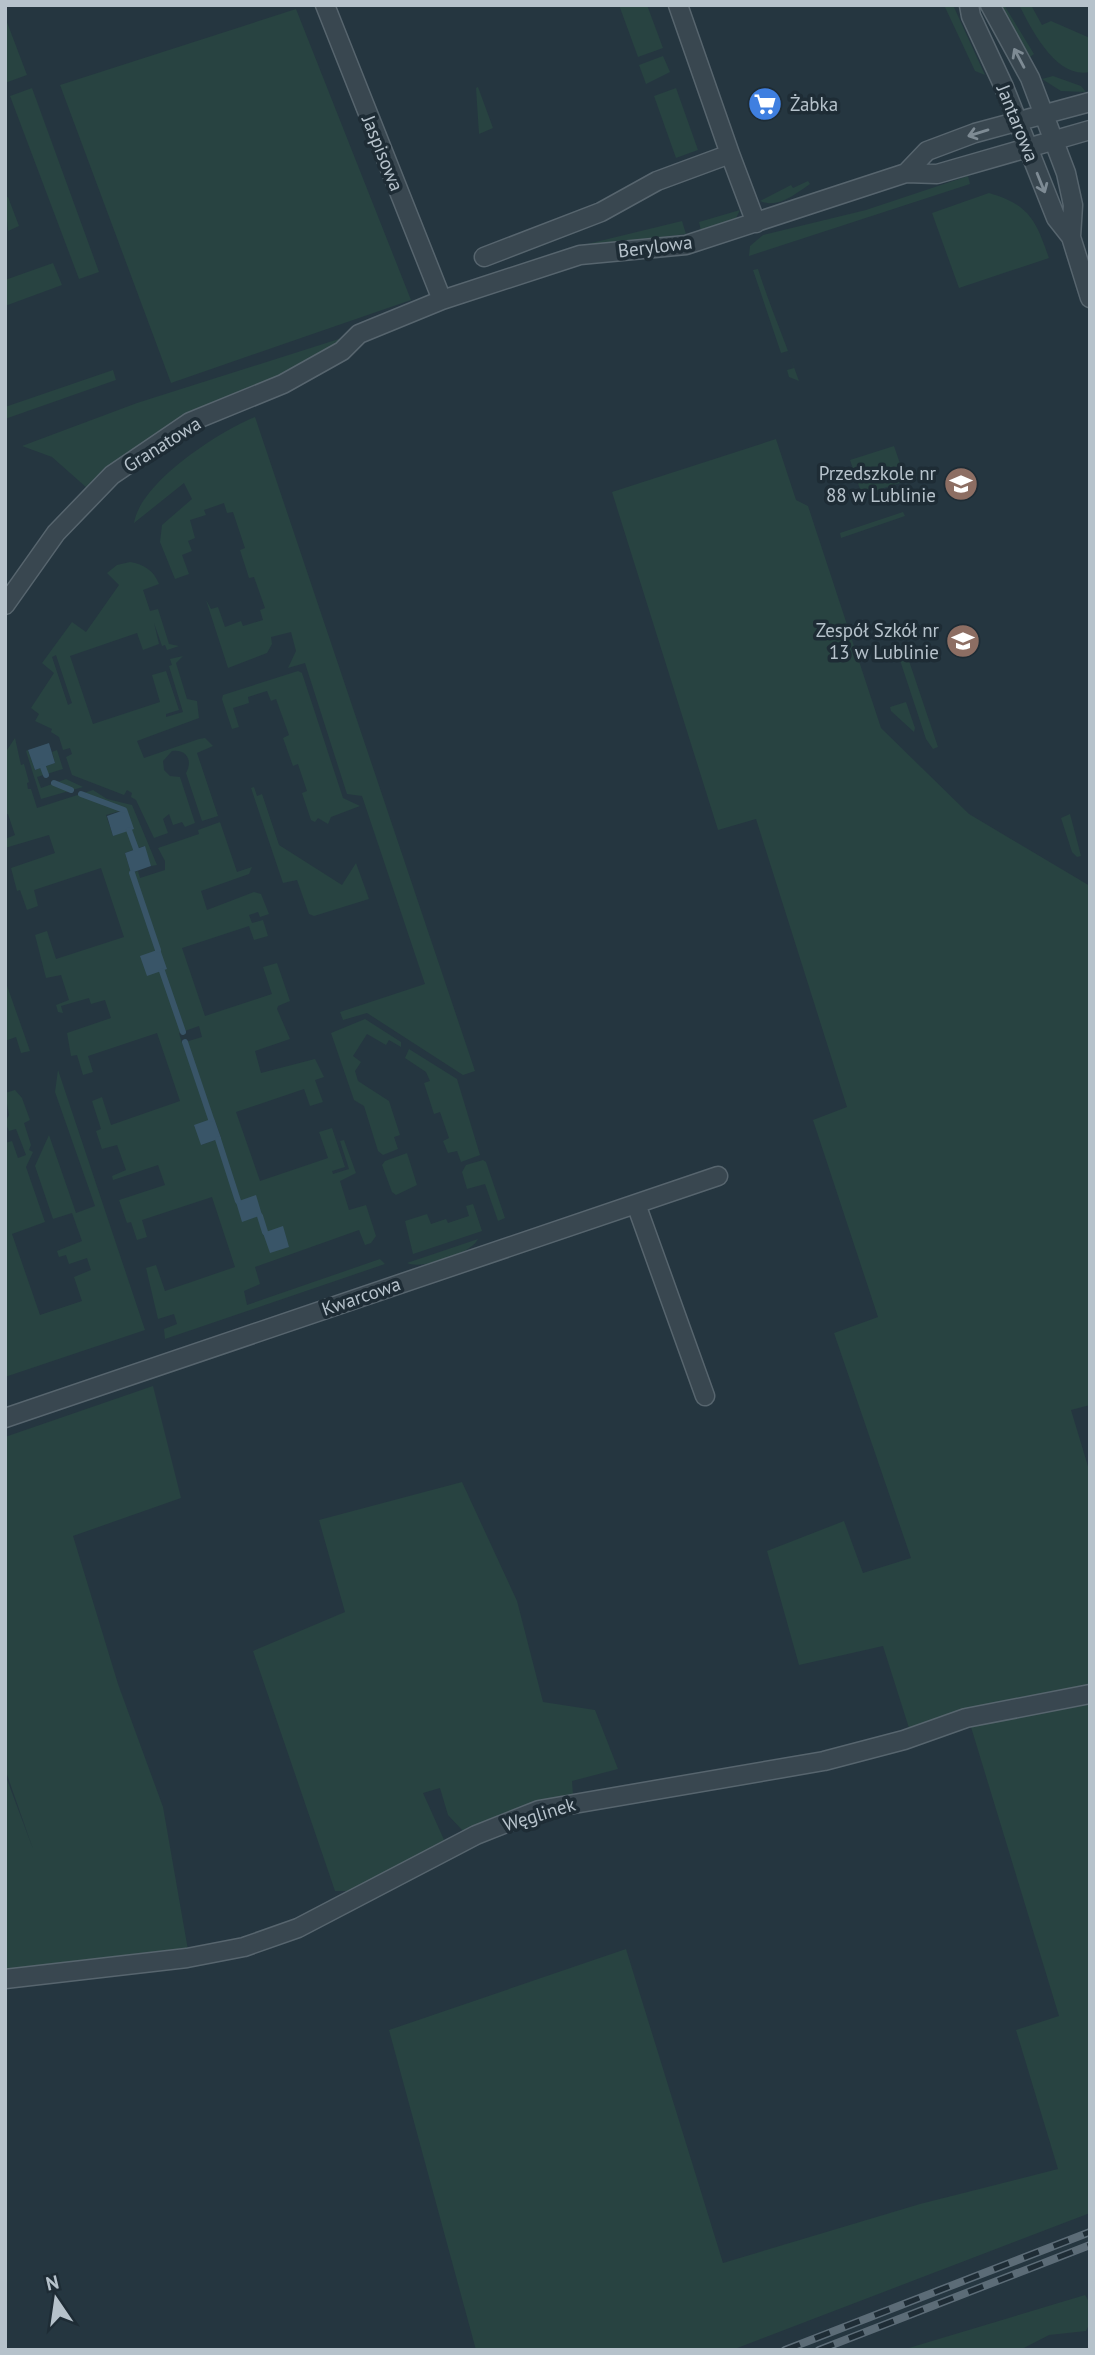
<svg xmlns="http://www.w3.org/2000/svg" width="1095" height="2355" viewBox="0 0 1095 2355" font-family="'PT Sans',sans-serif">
	<rect width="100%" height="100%" fill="#253640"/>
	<path fill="#284341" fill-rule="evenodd" d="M 619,5 L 647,5 L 663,48 L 638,57 Z
		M 944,5 L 953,5 L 985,75 L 975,71 Z
		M 999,5 L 1004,5 L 1034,54 L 1030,57 Z
		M 1019,5 L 1031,5 L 1042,25 L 1051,21 L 1090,38 L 1090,72 C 1056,79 1032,30 1019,5 Z
		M 296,9 L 411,300 L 171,383 L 60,85 Z
		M 5,17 L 27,75 L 5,83 Z
		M 663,56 L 670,72 L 646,84 L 639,65 Z
		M 1053,76 L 1081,86 L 1086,92 L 1061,91 L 1042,79 Z
		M 478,87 L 493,128 L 479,134 L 476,88 Z
		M 32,88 L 99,272 L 79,279 L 10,96 Z
		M 676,88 L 698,150 L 676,158 L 654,96 Z
		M 968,176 L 970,184 L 749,256 L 750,246 L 763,235 L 866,210 Z
		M 808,181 L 810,184 C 795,194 778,209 760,201 L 791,185 L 793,188 Z
		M 989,193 C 1030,205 1036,221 1049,258 L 959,288 L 932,213 Z
		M 8,197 L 19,226 L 8,231 L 5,198 Z
		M 740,210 L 736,218 L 701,231 L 699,222 Z
		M 682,221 L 686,234 L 575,247 Z
		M 53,263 L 62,285 L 5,306 L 5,280 Z
		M 758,269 C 770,307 786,343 799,381 L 789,377 L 787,370 L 794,368 L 788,351 L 781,353 L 753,270 Z
		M 342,338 L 303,368 L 191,413 L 87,488 L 52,457 L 22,446 L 137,403 Z
		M 113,370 L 116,380 L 5,419 L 5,407 Z
		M 255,417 L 475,1071 L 463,1075 L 367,1013 L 343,1020 L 340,1012 L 425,984 L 362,796 L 347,794 L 305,663 L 288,668 L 296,651 L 291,632 L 271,637 L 272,644 L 267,653 L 228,668 L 206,600 L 211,609 L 218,607 L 225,627 L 241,621 L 243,626 L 263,620 L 260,610 L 265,608 L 254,577 L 249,578 L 240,550 L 245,548 L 233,512 L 227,513 L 224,503 L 204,510 L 206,515 L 190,520 L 195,538 L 188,541 L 192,551 L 182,555 L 189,574 L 175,579 L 160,542 L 162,525 L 192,499 L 184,483 L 134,523 C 141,482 218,432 255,417 Z
		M 776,439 L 796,500 L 808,506 L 881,728 L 969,814 L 1090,886 L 1090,1405 L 1071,1410 L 1090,1473 L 1090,1685 L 963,1709 L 909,1728 L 883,1646 L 799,1665 L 767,1551 L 844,1521 L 863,1573 L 911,1558 L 834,1333 L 878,1317 L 813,1120 L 847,1107 L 756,819 L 718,830 L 612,492 Z
		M 894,446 L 906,481 L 862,495 L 850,460 Z
		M 903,512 L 905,516 L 841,538 L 840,533 Z
		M 130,562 C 144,564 154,571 159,584 L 143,590 L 150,611 L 158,609 L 169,644 L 179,646 L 167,650 L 165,645 L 162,646 L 154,623 L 159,644 L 143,650 L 137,633 L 70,656 L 93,724 L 160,702 L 152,675 L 166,671 L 179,710 L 166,714 L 166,717 L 183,712 L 169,666 L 172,665 L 170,659 L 183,656 L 176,663 L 187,699 L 197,701 L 199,718 L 137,741 L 144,758 L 199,739 L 205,738 L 213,746 L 197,753 L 218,816 L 202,821 L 186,773 C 193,761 187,749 172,751 L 163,761 L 164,770 L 170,776 L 180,777 L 195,823 L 185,827 L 182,822 L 173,825 L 169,814 L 163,819 L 168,833 L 154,838 L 136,800 L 131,797 L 132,793 L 127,790 L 124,795 L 72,775 L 66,757 L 72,754 L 70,748 L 63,750 L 59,737 L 51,732 L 52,729 L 35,721 L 39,714 L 31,708 L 54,673 L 42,663 L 72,622 L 86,632 L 119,585 L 107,573 L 117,565 ZM 56,655 L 72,703 L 68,705 L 52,657 Z
		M 904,646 L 938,747 L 933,749 L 926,739 L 896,648 Z
		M 298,671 L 302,673 L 343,798 L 360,806 L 331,817 L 328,824 L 318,818 L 315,822 L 311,820 L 302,793 L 307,791 L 298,764 L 293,766 L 283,738 L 289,735 L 276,699 L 271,701 L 267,691 L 248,697 L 249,703 L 233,708 L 239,727 L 232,729 L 222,699 L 223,695 Z
		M 906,702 L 915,728 L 914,732 L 891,711 L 890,707 Z
		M 15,738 L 21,765 L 24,764 L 29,782 L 27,783 L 28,789 L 31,789 L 37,808 L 93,790 L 107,799 L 132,805 L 157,865 L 151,866 L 144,846 L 125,853 L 131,873 L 138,871 L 140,878 L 165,870 L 165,861 L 158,848 L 199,834 L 198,830 L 220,822 L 237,872 L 252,867 L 249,874 L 201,891 L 207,910 L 254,892 L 261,894 L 269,914 L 260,917 L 258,912 L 249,915 L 252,923 L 263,920 L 268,936 L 254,940 L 249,926 L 182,948 L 205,1016 L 272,994 L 263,967 L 277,963 L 290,1001 L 278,1006 L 277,1009 L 290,1039 L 255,1051 L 261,1073 L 315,1059 L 324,1077 L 315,1080 L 323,1102 L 310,1106 L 304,1089 L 236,1112 L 260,1181 L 328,1158 L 319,1132 L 332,1128 L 345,1167 L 332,1171 L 333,1174 L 349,1169 L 340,1141 L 344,1140 L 356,1173 L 340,1181 L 349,1210 L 366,1205 L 376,1236 L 371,1243 L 365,1245 L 359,1230 L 255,1267 L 260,1284 L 244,1291 L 247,1305 L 380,1259 L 385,1264 L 165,1339 L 164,1329 L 177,1324 L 174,1314 L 158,1319 L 146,1268 L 156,1265 L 165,1291 L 235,1267 L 212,1197 L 142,1220 L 147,1237 L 137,1240 L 131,1222 L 127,1223 L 119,1200 L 165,1185 L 158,1165 L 113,1180 L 112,1176 L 126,1170 L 117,1145 L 102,1149 L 96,1131 L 101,1129 L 92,1101 L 102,1097 L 111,1125 L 180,1101 L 157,1033 L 88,1056 L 93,1072 L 83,1075 L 77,1055 L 71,1056 L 67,1033 L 111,1018 L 105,1000 L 91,1004 L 89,998 L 61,1006 L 63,1013 L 58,1012 L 56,1005 L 69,1000 L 61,975 L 46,978 L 35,935 L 47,931 L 56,959 L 124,937 L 101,868 L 34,890 L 38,906 L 27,910 L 20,890 L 17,891 L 11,868 L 55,853 L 49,835 L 5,848 L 5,839 L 15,835 L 8,814 L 5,814 L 5,753 ZM 127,809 L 113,836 L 106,815 ZM 199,1026 L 202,1037 L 182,1043 L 179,1033 ZM 214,1118 L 221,1138 L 201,1145 Z
		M 28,750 L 35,770 L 55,763 L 52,752 L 57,750 L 63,769 L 37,777 L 41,788 L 66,779 L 83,787 L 41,799 L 26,751 Z
		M 254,787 L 257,796 L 262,794 L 279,845 L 342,885 L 356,863 L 369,899 L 314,916 L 309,914 L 297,880 L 283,883 L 251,788 Z
		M 1070,814 L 1081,856 L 1077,857 L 1072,852 L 1061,818 Z
		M 5,980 L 30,1051 L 21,1053 L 16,1037 L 5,1041 Z
		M 365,1019 L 401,1042 L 401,1047 L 389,1040 L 386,1045 L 367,1034 L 353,1056 L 361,1062 L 355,1071 L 358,1081 L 389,1101 L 400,1135 L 394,1137 L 398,1149 L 383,1155 L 378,1151 L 364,1106 L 354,1100 L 331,1033 Z
		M 409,1049 L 457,1079 L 480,1155 L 461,1162 L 457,1151 L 448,1153 L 443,1141 L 449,1138 L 440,1112 L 434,1114 L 424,1083 L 430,1081 L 426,1072 L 405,1058 Z
		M 58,1070 L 145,1330 L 5,1377 L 5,1143 L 12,1141 L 18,1158 L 26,1155 L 16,1129 L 9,1131 L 5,1122 L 9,1115 L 5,1093 L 15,1090 L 22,1098 L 30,1120 L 24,1123 L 31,1145 L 29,1150 L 33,1152 L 26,1167 L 45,1222 L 12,1234 L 40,1315 L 82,1301 L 74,1277 L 91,1270 L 87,1258 L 69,1264 L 66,1255 L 59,1257 L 57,1251 L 82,1241 L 72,1213 L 53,1219 L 35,1166 L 49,1135 L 76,1213 L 95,1206 L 55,1092 Z
		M 407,1153 L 417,1185 L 396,1195 L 392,1192 L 382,1165 L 385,1161 Z
		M 483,1160 L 486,1162 L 505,1218 L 498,1221 L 485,1184 L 467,1189 L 462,1172 L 466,1165 Z
		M 473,1204 L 482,1231 L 413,1254 L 405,1221 L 427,1214 L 431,1224 L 446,1219 L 448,1223 L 469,1216 L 466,1206 Z
		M 478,1239 C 471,1254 422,1270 407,1263 Z
		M 153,1386 L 181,1498 L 73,1536 L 118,1684 L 163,1807 L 188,1950 L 5,1973 L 5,1774 L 33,1849 L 5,1769 L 5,1437 Z
		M 462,1482 L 517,1601 L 543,1702 L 595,1710 L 618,1769 L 572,1781 L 573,1795 L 464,1832 L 448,1815 L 440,1788 L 423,1793 L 445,1842 L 352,1891 L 335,1891 L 253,1651 L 345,1612 L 319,1520 Z
		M 1090,1702 L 1090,2213 L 732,2350 L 476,2350 L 389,2030 L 626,1949 L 723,2263 L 920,2204 L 1058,2169 L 1016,2030 L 1059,2016 L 971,1727 Z
		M 1085,2295 C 1092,2304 1092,2321 1086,2331 L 1049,2335 L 1020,2350 L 902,2350 Z"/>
	<path fill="#395568" d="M 49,743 L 55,763 L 35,770 L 28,750 Z
		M 127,809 L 134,829 L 113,836 L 107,816 Z
		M 145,846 L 151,866 L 131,873 L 125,853 Z
		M 160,949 L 167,969 L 147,976 L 140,956 Z
		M 214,1118 L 221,1138 L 201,1145 L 194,1125 Z
		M 256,1195 L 262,1215 L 242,1222 L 236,1202 Z
		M 283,1226 L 289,1247 L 270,1253 L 263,1233 Z"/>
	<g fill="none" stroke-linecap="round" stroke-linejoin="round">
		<path stroke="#395568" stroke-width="6" d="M 43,767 L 46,775
			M 54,783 L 71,790
			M 81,794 L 124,810
			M 129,830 L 136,849
			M 132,873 L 158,950
			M 162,971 L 183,1032
			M 185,1042 L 211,1119
			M 218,1139 L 238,1201
			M 260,1216 L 265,1232"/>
		<g stroke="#57656e" stroke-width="21">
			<path id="minor" d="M 325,5 L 442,300
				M 969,5 L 971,16 L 1004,87 L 1056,218 L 1071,237
				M 990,5 L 1030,78 L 1066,173 L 1073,205 L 1071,237 L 1090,298
				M 730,154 L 756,223
				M 906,173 L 927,151 L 975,133 L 1090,102
				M 484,257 L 601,212 L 657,181 L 730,154 L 678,5
				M 5,605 L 56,533 L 112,475 L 190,422 L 283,384 L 342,351 L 359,334 L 442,300 L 580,255 L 686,245 L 906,173 L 937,174 L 1090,130
				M 636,1204 L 705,1396
				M 5,1418 L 718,1176
				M 5,1979 L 187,1958 L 244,1947 L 298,1928 L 476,1835 L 539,1810 L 824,1761 L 904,1740 L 966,1718 L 1090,1694"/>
		</g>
		<use href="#minor" stroke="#394750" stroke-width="18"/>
		<g stroke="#5c6c77" stroke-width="8">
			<path id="rail" d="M 785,2350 L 1090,2232
				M 819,2350 L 1090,2245"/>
		</g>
		<use href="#rail" stroke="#1e2c35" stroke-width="5" stroke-dasharray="16" stroke-linecap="butt"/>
	</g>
	<defs><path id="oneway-shaft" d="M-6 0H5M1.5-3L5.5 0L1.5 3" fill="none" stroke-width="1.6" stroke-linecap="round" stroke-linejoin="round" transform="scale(1.75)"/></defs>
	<g stroke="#7e8b94">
		<use href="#oneway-shaft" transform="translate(1019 58) rotate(-118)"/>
		<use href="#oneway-shaft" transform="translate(978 133) rotate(163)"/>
		<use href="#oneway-shaft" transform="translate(1041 183) rotate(68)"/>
	</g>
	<defs>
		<g id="supermarket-disc" transform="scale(1.75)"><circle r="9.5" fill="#3f7fe0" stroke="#1e2c35"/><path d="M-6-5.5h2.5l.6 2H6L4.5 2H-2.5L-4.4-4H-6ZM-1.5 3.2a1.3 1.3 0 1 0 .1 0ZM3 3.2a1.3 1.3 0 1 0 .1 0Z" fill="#fff"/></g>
		<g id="school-disc" transform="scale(1.75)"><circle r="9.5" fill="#8d6e63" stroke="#1e2c35"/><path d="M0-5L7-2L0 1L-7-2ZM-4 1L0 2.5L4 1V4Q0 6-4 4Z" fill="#fff"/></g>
	</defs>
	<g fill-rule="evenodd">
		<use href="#supermarket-disc" x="765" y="104"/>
		<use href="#school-disc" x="961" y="484"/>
		<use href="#school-disc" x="963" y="641"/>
	</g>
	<g text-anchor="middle" stroke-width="7" stroke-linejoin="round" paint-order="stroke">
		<g font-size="19" fill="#b6c2cb" stroke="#1e2c35" text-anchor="end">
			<text x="790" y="111" text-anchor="start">Żabka</text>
			<text x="936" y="480">Przedszkole nr<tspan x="936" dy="22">88 w Lublinie</tspan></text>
			<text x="939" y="637">Zespół Szkół nr<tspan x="939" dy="22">13 w Lublinie</tspan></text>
		</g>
		<g font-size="19" fill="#b6c2cb" stroke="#1e2c35">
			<text transform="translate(1018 123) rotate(68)" y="7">Jantarowa</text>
			<text transform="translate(383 153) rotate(68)" y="7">Jaspisowa</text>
			<text transform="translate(655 246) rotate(-7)" y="7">Berylowa</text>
			<text transform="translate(162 444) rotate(-32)" y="7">Granatowa</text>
			<text transform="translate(361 1296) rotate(-19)" y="7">Kwarcowa</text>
			<text transform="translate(539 1814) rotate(-17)" y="7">Węglinek</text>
		</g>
	</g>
	<rect width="1095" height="2355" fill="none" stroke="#b6c2cb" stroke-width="14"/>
	<g transform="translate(56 2299) rotate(347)" stroke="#1e2c35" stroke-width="5" paint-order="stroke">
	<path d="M0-5L12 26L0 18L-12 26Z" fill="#b6c2cb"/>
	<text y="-10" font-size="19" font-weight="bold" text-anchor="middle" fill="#b6c2cb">N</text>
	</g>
</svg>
